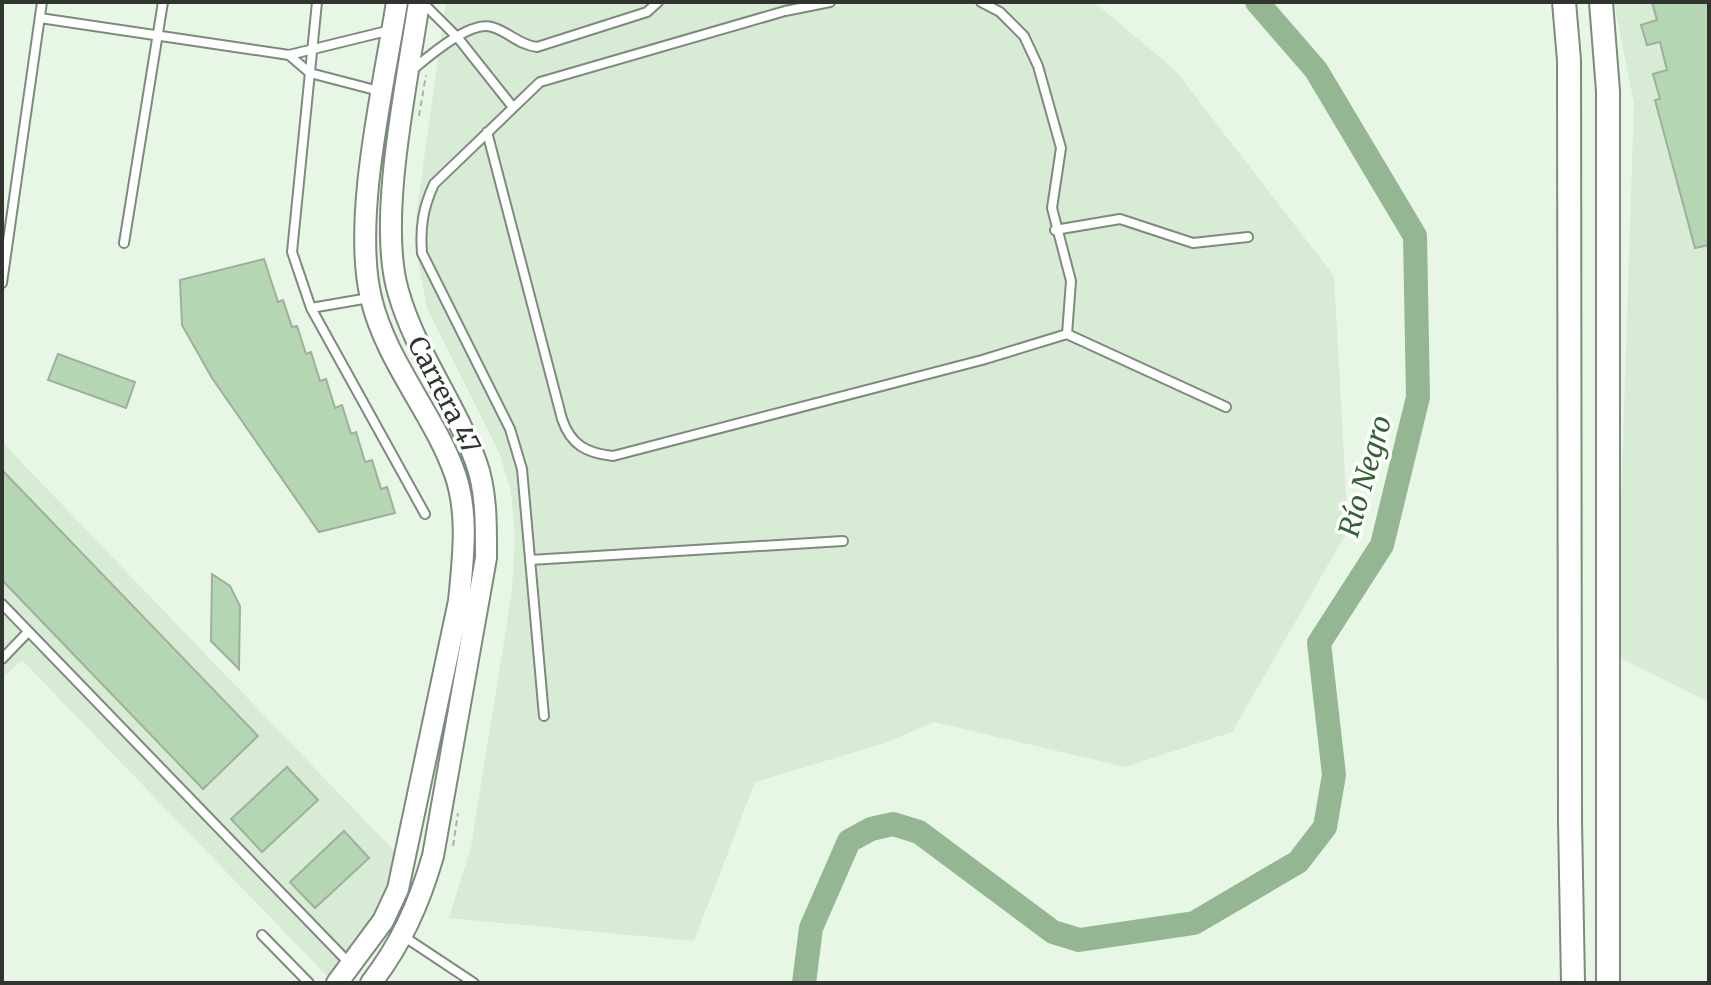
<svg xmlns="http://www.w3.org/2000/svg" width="1711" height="985" viewBox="0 0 1711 985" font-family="Merriweather,serif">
	<rect width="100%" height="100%" fill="#e7f6e5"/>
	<path fill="#d7ebd5" d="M 446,2 L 1094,2 L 1175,70 L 1334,276 L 1348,530 L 1232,732 L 1125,767 L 934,722 L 885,743 L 755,782 L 694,941 L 449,918 L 471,847 L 512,591 L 515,537 L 511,491 L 499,452 L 427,308 L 419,267 L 416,217 Z
		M 1614,2 L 1709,2 L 1709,702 L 1616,656 L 1634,104 Z
		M 2,442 L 397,854 L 382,905 L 360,942 L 328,977 L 22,660 L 2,678 Z"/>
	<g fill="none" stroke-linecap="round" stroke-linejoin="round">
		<path stroke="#95b692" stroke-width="24" d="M 804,983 L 811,928 L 849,841 L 871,829 L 893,824 L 919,832 L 1053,932 L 1079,940 L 1194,923 L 1298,862 L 1325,827 L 1334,775 L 1319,643 L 1382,545 L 1418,397 L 1415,236 L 1316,70 L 1257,2"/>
	</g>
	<path fill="#b5d6b2" stroke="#a0ae9e" stroke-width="2" d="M 1652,2 L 1709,2 L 1709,245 L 1695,248 L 1655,100 L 1660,99 L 1653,74 L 1667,70 L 1660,42 L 1647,45 L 1641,25 L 1657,20 Z
		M 264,259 L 278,302 L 283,300 L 292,327 L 297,326 L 306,354 L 311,352 L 320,381 L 326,379 L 335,408 L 342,405 L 351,434 L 356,432 L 365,462 L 372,460 L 381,489 L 387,487 L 395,513 L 319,532 L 212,378 L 182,325 L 180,280 Z
		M 58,354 L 135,382 L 126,408 L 48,380 Z
		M 2,470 L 258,736 L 203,789 L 2,580 Z
		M 212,574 L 230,586 L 240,606 L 239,669 L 211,641 Z
		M 287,767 L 318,800 L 262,852 L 231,819 Z
		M 344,831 L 369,858 L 315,908 L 290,882 Z"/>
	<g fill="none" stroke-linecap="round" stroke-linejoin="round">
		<g stroke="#7d8b7c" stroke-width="12">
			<path id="service" d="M 317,2 L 292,252 L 311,308 L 425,514
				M 981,2 L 1000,12 L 1024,36 L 1038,66 L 1061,148 L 1052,208 L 1071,281 L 1067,334 L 1226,407
				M 423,3 L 458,38 L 512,106
				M 40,18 L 289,55 L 391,30
				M 289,55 L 310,73 L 379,91
				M 411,71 C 428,57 470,20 492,27 C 509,32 519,45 537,47 L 647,12 L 658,2
				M 487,132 L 562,419 C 571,445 586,453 613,456 L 982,360 L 1067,334
				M 1055,230 L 1120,219 L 1193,243 L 1248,237
				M 124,243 L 163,2
				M 2,283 L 42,2
				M 311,308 L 369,298
				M 530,560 L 843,541
				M 2,604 L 351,965
				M 2,659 L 28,632
				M 544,716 L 522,469 L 510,429 L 422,253 C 420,227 423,208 434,184 L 540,82 L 785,11 L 830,2
				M 262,935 L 309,983
				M 403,936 L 474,983"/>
		</g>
		<g stroke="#7d8b7c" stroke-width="24">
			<path id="tertiary" d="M 337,983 L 383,921 L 398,889 L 459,601 C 463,559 469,514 455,474 C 434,414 386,362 371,298 C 352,218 384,85 397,2
				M 371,983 C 401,944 419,904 433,856 L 486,558 C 486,528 487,492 476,462 C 455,403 415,352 398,291 C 377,219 408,78 419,2"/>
		</g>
		<g stroke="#7d8b7c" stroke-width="26">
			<path id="secondary" d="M 1564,2 L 1569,60 L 1570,820 L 1573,983
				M 1601,2 L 1608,91 L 1608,983"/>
		</g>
		<path stroke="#a9b5a7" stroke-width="2" stroke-dasharray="6 4" stroke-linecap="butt" d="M 419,116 L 426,75
			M 453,846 L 458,813"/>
		<use href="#service" stroke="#fff" stroke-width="8"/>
		<use href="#tertiary" stroke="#fff" stroke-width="20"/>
		<use href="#secondary" stroke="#fff" stroke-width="22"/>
	</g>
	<g text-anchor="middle" stroke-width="7" stroke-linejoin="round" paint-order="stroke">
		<g font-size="26" fill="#30362f" stroke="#fefefe">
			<text transform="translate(444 395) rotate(63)" y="9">Carrera 47</text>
		</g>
		<g font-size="28" font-style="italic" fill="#346232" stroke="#fefefe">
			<text transform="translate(1365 476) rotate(-74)" y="10">Río Negro</text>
		</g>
	</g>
	<rect width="1711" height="985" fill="none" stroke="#30362f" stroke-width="8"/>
</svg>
